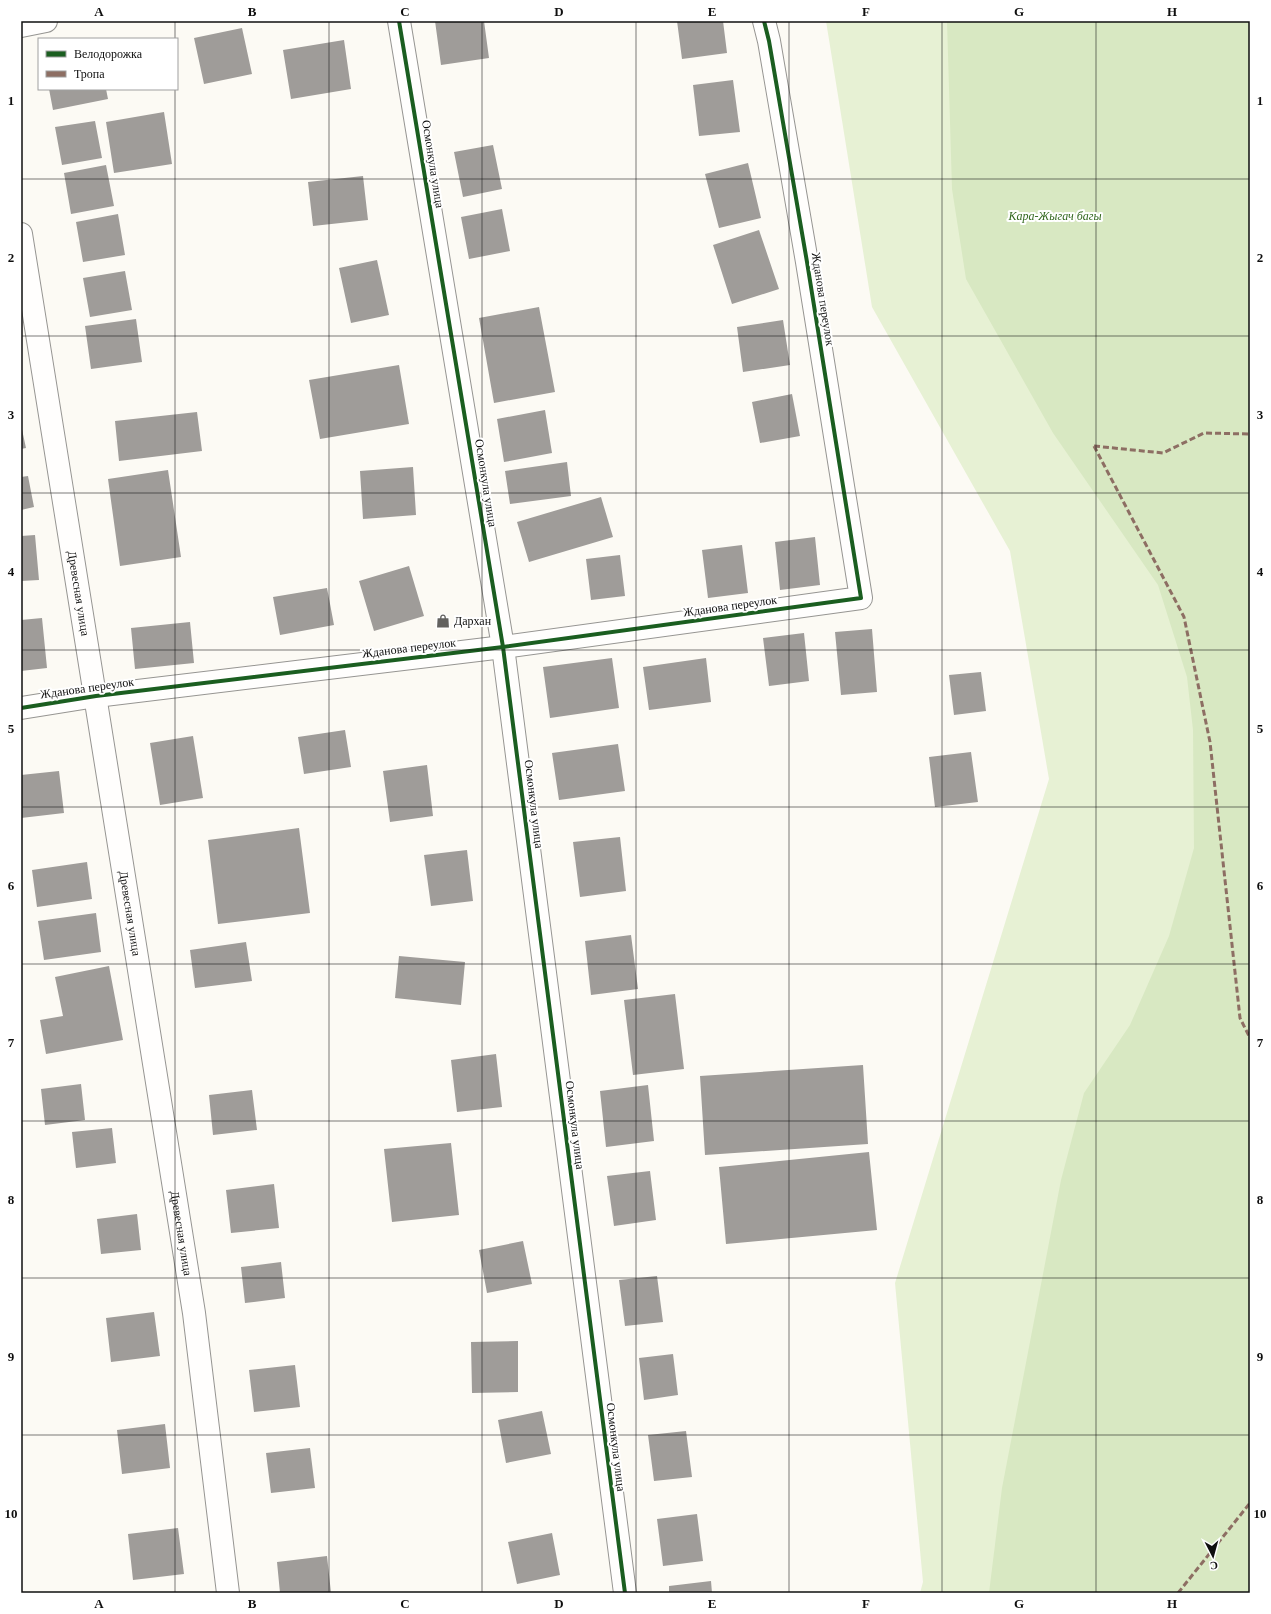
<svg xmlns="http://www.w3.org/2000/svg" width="1271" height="1614" viewBox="0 0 1271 1614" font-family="Georgia,serif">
	<rect width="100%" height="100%" fill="#fcfaf4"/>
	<path fill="#e7f1d4" d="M 826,21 L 1250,21 L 1250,1593 L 920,1593 L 923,1582 L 895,1283 L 1049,779 L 1010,551 L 872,307 Z"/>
	<path fill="#d8e8c2" d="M 947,21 L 1250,21 L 1250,1593 L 989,1593 L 1002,1488 L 1061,1180 L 1084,1093 L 1130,1025 L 1169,936 L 1194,848 L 1193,730 L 1187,677 L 1158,585 L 1053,433 L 966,279 L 952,189 Z"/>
	<path fill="#9f9c99" d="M 435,21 L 484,21 L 489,58 L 441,65 Z
		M 677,21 L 723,21 L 727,53 L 682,59 Z
		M 242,28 L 252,74 L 204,84 L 194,38 Z
		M 344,40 L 351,89 L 291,99 L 283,50 Z
		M 733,80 L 740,132 L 699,136 L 693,85 Z
		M 49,89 L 106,89 L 108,99 L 53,110 Z
		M 164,112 L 172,164 L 114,173 L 106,122 Z
		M 95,121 L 102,158 L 62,165 L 55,127 Z
		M 493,145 L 502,189 L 463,197 L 454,152 Z
		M 748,163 L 761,218 L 719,228 L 705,174 Z
		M 106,165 L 114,206 L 71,214 L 64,173 Z
		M 363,176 L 368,220 L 313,226 L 308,182 Z
		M 502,209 L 510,251 L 469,259 L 461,217 Z
		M 118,214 L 125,255 L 83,262 L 76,222 Z
		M 759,230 L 779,289 L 732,304 L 713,245 Z
		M 377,260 L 389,315 L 351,323 L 339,268 Z
		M 125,271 L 132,310 L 90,317 L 83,278 Z
		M 539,307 L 555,392 L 494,403 L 479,318 Z
		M 136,319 L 142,362 L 91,369 L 85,326 Z
		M 783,320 L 790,365 L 743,372 L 737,327 Z
		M 399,365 L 409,424 L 320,439 L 309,380 Z
		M 792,394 L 800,436 L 760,443 L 752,402 Z
		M 545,410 L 552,453 L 504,462 L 497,419 Z
		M 197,412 L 202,451 L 119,461 L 115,421 Z
		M 21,425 L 26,448 L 21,449 Z
		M 567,462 L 571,496 L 510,504 L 505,471 Z
		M 413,467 L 416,515 L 363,519 L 360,471 Z
		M 168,470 L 181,557 L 120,566 L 108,479 Z
		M 28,476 L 34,507 L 21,510 L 21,477 Z
		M 601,497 L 613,537 L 529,562 L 517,522 Z
		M 35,535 L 39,580 L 21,581 L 21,536 Z
		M 815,537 L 820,585 L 780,590 L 775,542 Z
		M 742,545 L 748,593 L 708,598 L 702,550 Z
		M 620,555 L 625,596 L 591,600 L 586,559 Z
		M 409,566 L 424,616 L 374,631 L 359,581 Z
		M 327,588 L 334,625 L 280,635 L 273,597 Z
		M 42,618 L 47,668 L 21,671 L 21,620 Z
		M 190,622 L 194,663 L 135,669 L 131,628 Z
		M 872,629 L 877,692 L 841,695 L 835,632 Z
		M 804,633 L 809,681 L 769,686 L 763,638 Z
		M 612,658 L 619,708 L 550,718 L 543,667 Z
		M 706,658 L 711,702 L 649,710 L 643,667 Z
		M 981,672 L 986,711 L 954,715 L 949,675 Z
		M 345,730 L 351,767 L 304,774 L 298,737 Z
		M 193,736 L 203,798 L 160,805 L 150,743 Z
		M 618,744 L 625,791 L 559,800 L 552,753 Z
		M 971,752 L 978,802 L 935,807 L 929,757 Z
		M 427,765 L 433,816 L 390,822 L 383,771 Z
		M 59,771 L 64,813 L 21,818 L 21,775 Z
		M 299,828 L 310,913 L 218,924 L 208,840 Z
		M 620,837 L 626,891 L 580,897 L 573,842 Z
		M 467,850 L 473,901 L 431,906 L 424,855 Z
		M 87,862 L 92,899 L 37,907 L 32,870 Z
		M 96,913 L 101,952 L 44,960 L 38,921 Z
		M 631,935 L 638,989 L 591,995 L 585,941 Z
		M 246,942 L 252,981 L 195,988 L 190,950 Z
		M 399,956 L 465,962 L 461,1005 L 395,998 Z
		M 109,966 L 123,1040 L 46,1054 L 40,1020 L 63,1016 L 55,977 Z
		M 675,994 L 684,1069 L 633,1075 L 624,1000 Z
		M 496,1054 L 502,1107 L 457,1112 L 451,1060 Z
		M 863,1065 L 868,1144 L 705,1155 L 700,1076 Z
		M 81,1084 L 85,1120 L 45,1125 L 41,1089 Z
		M 648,1085 L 654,1141 L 606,1147 L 600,1091 Z
		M 252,1090 L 257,1130 L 213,1135 L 209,1095 Z
		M 112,1128 L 116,1163 L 76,1168 L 72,1132 Z
		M 451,1143 L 459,1215 L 392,1222 L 384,1149 Z
		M 869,1152 L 877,1230 L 726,1244 L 719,1167 Z
		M 650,1171 L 656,1220 L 614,1226 L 607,1176 Z
		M 274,1184 L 279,1228 L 231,1233 L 226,1190 Z
		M 137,1214 L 141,1250 L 101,1254 L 97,1219 Z
		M 523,1241 L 532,1284 L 487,1293 L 479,1250 Z
		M 281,1262 L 285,1298 L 245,1303 L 241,1267 Z
		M 657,1276 L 663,1322 L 625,1326 L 619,1280 Z
		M 154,1312 L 160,1356 L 111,1362 L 106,1318 Z
		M 518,1341 L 518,1392 L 472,1393 L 471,1342 Z
		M 673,1354 L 678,1395 L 644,1400 L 639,1358 Z
		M 295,1365 L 300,1407 L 254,1412 L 249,1370 Z
		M 542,1411 L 551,1454 L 506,1463 L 498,1420 Z
		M 165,1424 L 170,1468 L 122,1474 L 117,1430 Z
		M 686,1431 L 692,1477 L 654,1481 L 648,1435 Z
		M 310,1448 L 315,1488 L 271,1493 L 266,1453 Z
		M 697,1514 L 703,1561 L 663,1566 L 657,1519 Z
		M 178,1528 L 184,1574 L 133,1580 L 128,1534 Z
		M 552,1533 L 560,1575 L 517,1584 L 508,1542 Z
		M 327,1556 L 331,1593 L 280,1593 L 277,1562 Z
		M 711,1581 L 712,1593 L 669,1593 L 669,1586 Z"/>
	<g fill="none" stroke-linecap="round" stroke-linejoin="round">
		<g stroke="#969592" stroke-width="24">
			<g id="minor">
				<path d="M 399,21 L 503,647 L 625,1593"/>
				<path d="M 21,26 L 46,21"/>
				<path id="s1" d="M 21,234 L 194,1313 L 228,1593"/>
				<path d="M 21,708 L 96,696 L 503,647 L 861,598 L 807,262 L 769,41 L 764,21"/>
			</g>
		</g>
		<use href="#minor" stroke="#fffefd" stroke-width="22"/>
		<path stroke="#8d6e63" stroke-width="3" stroke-dasharray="6 3" stroke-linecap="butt" d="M 1094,446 L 1184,617 L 1210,742 L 1240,1018 L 1250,1038
			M 1094,446 L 1163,453 L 1204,433 L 1250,434
			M 1178,1593 L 1250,1503"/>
		<g stroke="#fff" stroke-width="6">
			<path id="cycleway" d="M 399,21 L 503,647 L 625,1593
				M 21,708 L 96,696 L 503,647 L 861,598 L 807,262 L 769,41 L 764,21"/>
		</g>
		<use href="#cycleway" stroke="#1b5e20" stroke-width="4"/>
	</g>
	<path fill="none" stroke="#0f0f0f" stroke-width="1" stroke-opacity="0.55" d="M 175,21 L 175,39M 329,21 L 329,1593M 482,21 L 482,1593M 636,21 L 636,1593M 789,21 L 789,1593M 942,21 L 942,1593M 1096,21 L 1096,1593M 175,89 L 175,1593M 21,179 L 1250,179M 21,336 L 1250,336M 21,493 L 1250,493M 21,650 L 1250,650M 21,807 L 1250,807M 21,964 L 1250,964M 21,1121 L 1250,1121M 21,1278 L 1250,1278M 21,1435 L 1250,1435"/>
	<defs>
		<g id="shop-bare" transform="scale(1.08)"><path d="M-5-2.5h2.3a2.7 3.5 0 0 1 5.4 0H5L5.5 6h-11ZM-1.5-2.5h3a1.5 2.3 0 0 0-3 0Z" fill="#62615f" stroke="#fff" stroke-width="2.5" paint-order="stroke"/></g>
	</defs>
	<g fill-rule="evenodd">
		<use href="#shop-bare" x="443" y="621"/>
	</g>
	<g text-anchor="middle" stroke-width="4" stroke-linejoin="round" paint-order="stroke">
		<g font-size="12" fill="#0f0f0f" stroke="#fff">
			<text transform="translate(433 164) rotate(81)" y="4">Осмонкула улица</text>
			<text transform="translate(823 299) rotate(81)" y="4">Жданова переулок</text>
			<text transform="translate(486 483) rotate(81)" y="4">Осмонкула улица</text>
			<text dy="4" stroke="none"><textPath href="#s1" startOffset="364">Древесная улица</textPath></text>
			<text transform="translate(730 606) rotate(-8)" y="4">Жданова переулок</text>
			<text transform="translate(409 648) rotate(-7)" y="4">Жданова переулок</text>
			<text transform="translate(87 688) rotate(-8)" y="4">Жданова переулок</text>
			<text transform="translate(534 804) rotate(83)" y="4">Осмонкула улица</text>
			<text dy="4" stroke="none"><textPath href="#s1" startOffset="688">Древесная улица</textPath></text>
			<text transform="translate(575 1125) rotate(83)" y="4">Осмонкула улица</text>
			<text dy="4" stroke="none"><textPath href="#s1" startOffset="1012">Древесная улица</textPath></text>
			<text transform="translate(616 1447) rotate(83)" y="4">Осмонкула улица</text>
		</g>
		<g font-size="12" font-style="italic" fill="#32671e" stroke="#fff">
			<text x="1055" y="220">Кара-Жыгач багы</text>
		</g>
		<g font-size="12" fill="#0f0f0f" stroke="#fff" text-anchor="start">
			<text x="454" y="625">Дархан</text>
		</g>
	</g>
	<rect width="1271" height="1614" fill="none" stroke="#ffffff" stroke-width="44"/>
	<rect x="38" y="38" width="140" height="52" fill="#ffffff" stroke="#9f9f9f"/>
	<rect x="46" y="51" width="20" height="6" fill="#1b5e20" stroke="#9f9f9f"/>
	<text x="74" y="58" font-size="12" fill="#0f0f0f">Велодорожка</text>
	<rect x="46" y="71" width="20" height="6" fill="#8d6e63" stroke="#9f9f9f"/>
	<text x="74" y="78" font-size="12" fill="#0f0f0f">Тропа</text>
	<g transform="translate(1213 1556) rotate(174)" stroke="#ffffff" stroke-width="3" paint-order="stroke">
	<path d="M0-3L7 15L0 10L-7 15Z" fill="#0f0f0f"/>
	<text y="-6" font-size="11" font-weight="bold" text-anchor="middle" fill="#0f0f0f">С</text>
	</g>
	<rect x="22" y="22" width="1227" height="1570" fill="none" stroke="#0f0f0f" stroke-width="1.5"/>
	<g font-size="13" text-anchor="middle" font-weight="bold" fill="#0f0f0f">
		<text x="99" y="16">A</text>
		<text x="252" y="16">B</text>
		<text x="405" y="16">C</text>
		<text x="559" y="16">D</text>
		<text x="712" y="16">E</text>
		<text x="866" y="16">F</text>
		<text x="1019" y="16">G</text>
		<text x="1172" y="16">H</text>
		<text x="11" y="105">1</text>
		<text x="1260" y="105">1</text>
		<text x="11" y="262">2</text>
		<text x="1260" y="262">2</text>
		<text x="11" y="419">3</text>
		<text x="1260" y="419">3</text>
		<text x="11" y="576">4</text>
		<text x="1260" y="576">4</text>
		<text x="11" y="733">5</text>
		<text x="1260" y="733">5</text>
		<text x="11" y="890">6</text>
		<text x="1260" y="890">6</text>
		<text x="11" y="1047">7</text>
		<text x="1260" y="1047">7</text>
		<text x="11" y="1204">8</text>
		<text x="1260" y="1204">8</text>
		<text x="11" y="1361">9</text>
		<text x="1260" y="1361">9</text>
		<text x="11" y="1518">10</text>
		<text x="1260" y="1518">10</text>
		<text x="99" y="1608">A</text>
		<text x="252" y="1608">B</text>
		<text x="405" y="1608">C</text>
		<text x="559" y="1608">D</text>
		<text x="712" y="1608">E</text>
		<text x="866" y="1608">F</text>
		<text x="1019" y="1608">G</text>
		<text x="1172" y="1608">H</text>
	</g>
</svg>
